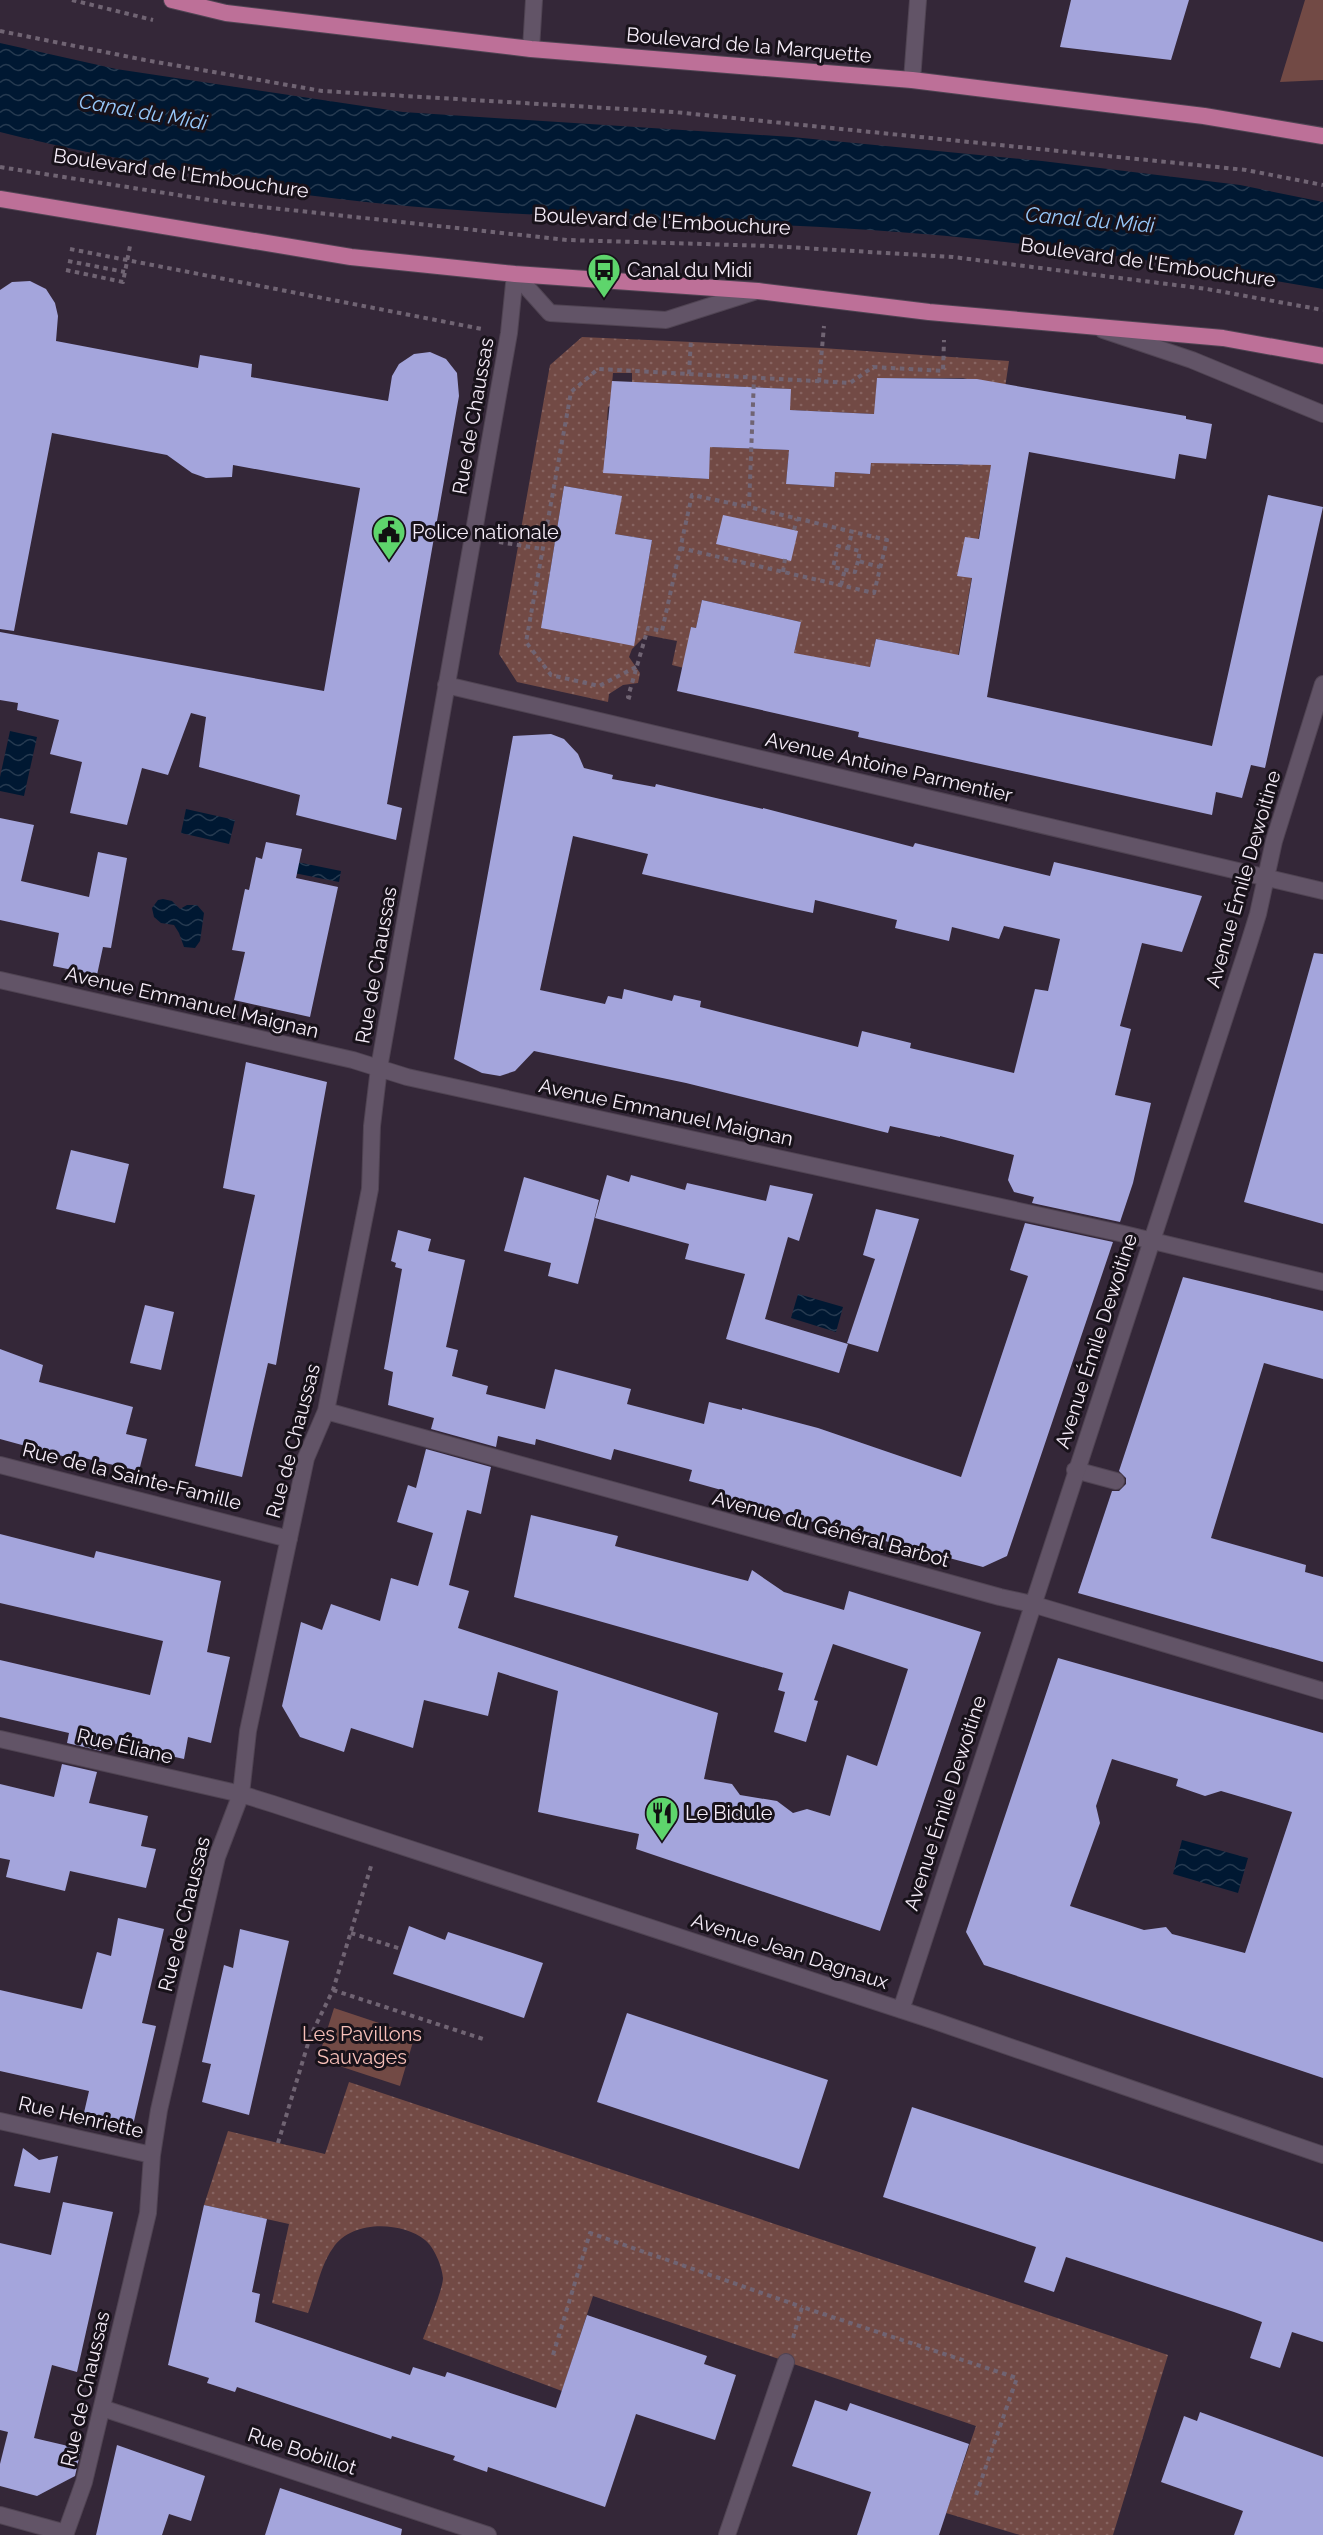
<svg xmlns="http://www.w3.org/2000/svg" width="1323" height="2535" viewBox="0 0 1323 2535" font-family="Raleway,sans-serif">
	<defs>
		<pattern id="grass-dots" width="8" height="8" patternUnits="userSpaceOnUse" patternTransform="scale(1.5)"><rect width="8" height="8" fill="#724a45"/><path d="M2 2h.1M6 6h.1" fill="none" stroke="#876461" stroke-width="1.8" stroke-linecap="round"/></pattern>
		<pattern id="water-waves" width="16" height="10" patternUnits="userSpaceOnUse" patternTransform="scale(1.5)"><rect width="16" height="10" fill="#001832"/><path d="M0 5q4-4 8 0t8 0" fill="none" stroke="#263a50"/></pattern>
	</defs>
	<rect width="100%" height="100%" fill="#342738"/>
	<path fill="url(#grass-dots)" fill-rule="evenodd" d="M 582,337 L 822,348 L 1009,361 L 1005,388 L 963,378 L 877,378 L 875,414 L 790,410 L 790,389 L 632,382 L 632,373 L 613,373 L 610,406 L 608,407 L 607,420 L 619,421 L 606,437 L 605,449 L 609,449 L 609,473 L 708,479 L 710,447 L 789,450 L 786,484 L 833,487 L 835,472 L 870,474 L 873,445 L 912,464 L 962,465 L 994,449 L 953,685 L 923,648 L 876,639 L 870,667 L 793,657 L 801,622 L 702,600 L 696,628 L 691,627 L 684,668 L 672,665 L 677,641 L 646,635 L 632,649 L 629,657 L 640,673 L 638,683 L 623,685 L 609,694 L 608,702 L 517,682 L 499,654 L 550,365 ZM 564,486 L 621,496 L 615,534 L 652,540 L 635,639 L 581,623 L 578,635 L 565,633 L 566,628 L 542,622 Z
		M 349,2082 L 1168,2355 L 1113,2535 L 1020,2535 L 946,2513 L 976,2426 L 593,2296 L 562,2391 L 423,2339 C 428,2326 443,2288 443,2278 C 442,2266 434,2247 425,2240 C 401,2221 351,2220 333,2248 C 320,2266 316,2292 308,2313 L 272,2303 L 289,2224 L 204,2205 L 228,2131 L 325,2154 Z"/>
	<path fill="#724a45" d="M 1305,0 L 1323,0 L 1323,80 L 1280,82 Z
		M 334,2008 L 415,2035 L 400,2086 L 318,2059 Z"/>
	<path fill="url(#water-waves)" d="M 0,43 L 116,69 L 403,112 L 792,137 L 1042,161 L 1240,185 L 1323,202 L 1323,289 C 1173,263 1023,240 871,230 C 686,218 500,220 315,196 C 269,191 223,180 177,170 C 118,158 59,147 0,132 Z
		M 10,731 L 37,737 L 24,796 L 0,791 L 0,777 Z
		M 186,809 L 235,820 L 229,844 L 181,833 Z
		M 297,862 L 341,871 L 339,882 L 294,873 Z
		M 163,899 L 172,901 L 180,909 L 187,905 L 197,905 L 204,913 L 200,941 L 195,948 L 184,947 L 179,933 L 174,925 L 161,923 L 154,917 L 152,908 L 158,900 Z
		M 798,1294 L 843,1307 L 836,1332 L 791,1318 Z
		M 1182,1840 L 1248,1858 L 1238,1893 L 1173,1874 Z"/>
	<path fill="#a4a5dc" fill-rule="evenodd" d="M 1071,0 L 1189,0 L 1171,60 L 1060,47 Z
		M 30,281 L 46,289 L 55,303 L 58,316 L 56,341 L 198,368 L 200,355 L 252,364 L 251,377 L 388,401 L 392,376 L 399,364 L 414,354 L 430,352 L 446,359 L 457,373 L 459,396 L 387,804 L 402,808 L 396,840 L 296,815 L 300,795 L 199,767 L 206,717 L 191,713 L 168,775 L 142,768 L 127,825 L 70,813 L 82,762 L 50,754 L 59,720 L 17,710 L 18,703 L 0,700 L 0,632 L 324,691 L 360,488 L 233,465 L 232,477 L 206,478 L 192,473 L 167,455 L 52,433 L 14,631 L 0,629 L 0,290 L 12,282 Z
		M 877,378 L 977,379 L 1186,416 L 1186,419 L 1212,424 L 1206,459 L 1179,454 L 1175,479 L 1029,452 L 987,697 L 1212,746 L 1268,495 L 1323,507 L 1265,768 L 1251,765 L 1242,798 L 1216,792 L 1212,815 L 858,737 L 859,732 L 677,691 L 691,627 L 696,628 L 702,600 L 801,622 L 794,653 L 870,667 L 876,639 L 959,655 L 972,578 L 957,576 L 965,537 L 979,539 L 991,465 L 871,463 L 870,474 L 835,472 L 834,487 L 786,484 L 789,450 L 710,447 L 709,479 L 603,473 L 612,381 L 791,389 L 790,410 L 874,414 Z
		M 564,486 L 622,496 L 615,534 L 652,540 L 634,646 L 541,628 Z
		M 723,515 L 798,531 L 791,561 L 716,544 Z
		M 551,734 L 564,739 L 578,754 L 584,768 L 613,775 L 612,779 L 655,787 L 656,784 L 763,809 L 763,808 L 913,847 L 915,843 L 1050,876 L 1054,862 L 1202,896 L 1182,952 L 1142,943 L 1120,1026 L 1131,1029 L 1115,1095 L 1151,1103 L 1133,1183 L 1120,1222 L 1032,1203 L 1034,1197 L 1014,1192 L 1008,1180 L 1014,1155 L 940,1136 L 940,1137 L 890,1126 L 888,1133 L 686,1083 L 534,1051 L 515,1071 L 500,1076 L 482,1073 L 454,1059 L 513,736 ZM 573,836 L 648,854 L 642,874 L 790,908 L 813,913 L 815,900 L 897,920 L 895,928 L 949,941 L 952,927 L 999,939 L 1004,926 L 1060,939 L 1048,991 L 1035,989 L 1014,1073 L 910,1048 L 911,1043 L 862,1031 L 858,1047 L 700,1007 L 701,1001 L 674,995 L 672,1001 L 624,989 L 622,999 L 608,996 L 605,1004 L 540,990 Z
		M 0,818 L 34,825 L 21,881 L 89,897 L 98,852 L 127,858 L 111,948 L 103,947 L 97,975 L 53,966 L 59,933 L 0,920 Z
		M 266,842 L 302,849 L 296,878 L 338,887 L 310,1017 L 234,1000 L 245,952 L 232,950 L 245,889 L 249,890 L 256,857 L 262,859 Z
		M 1314,953 L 1323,954 L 1323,1224 L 1244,1202 Z
		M 246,1062 L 327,1082 L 276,1365 L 268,1363 L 242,1477 L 195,1466 L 255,1195 L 223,1188 Z
		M 71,1150 L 129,1164 L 115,1223 L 56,1209 Z
		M 607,1175 L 629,1182 L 631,1175 L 685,1190 L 687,1183 L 766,1201 L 770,1185 L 813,1194 L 799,1241 L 788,1237 L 765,1319 L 848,1344 L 839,1373 L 726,1339 L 745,1274 L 685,1259 L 689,1244 L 595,1218 Z
		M 524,1177 L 599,1200 L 578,1284 L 548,1276 L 551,1263 L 504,1251 Z
		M 876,1209 L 919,1219 L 878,1352 L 847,1343 L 875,1259 L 863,1255 Z
		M 1025,1223 L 1113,1242 L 1007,1556 L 983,1567 L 723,1498 L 725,1491 L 689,1481 L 692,1470 L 614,1449 L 611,1460 L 536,1439 L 535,1445 L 498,1436 L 496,1447 L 431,1429 L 434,1418 L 388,1405 L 393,1372 L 384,1369 L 402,1269 L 395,1267 L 396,1263 L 391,1261 L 398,1230 L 431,1239 L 428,1251 L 465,1260 L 446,1347 L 458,1350 L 452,1376 L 488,1386 L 486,1394 L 545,1409 L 555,1369 L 631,1389 L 627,1404 L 704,1424 L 709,1402 L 742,1410 L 742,1408 L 818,1428 L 961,1477 L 1028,1276 L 1010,1270 Z
		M 1183,1277 L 1323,1311 L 1323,1379 L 1264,1363 L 1211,1538 L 1306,1565 L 1305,1572 L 1323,1577 L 1323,1662 L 1078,1593 L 1112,1491 L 1119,1491 L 1126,1484 L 1126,1478 L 1119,1471 Z
		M 145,1305 L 174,1312 L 161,1370 L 130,1363 Z
		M 0,1349 L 43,1365 L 39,1382 L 133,1407 L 126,1434 L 147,1439 L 139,1471 L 67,1454 L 66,1457 L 0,1439 Z
		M 426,1449 L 491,1467 L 481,1514 L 467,1510 L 449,1585 L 469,1591 L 458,1628 L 718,1713 L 704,1779 L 732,1784 L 740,1795 L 777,1801 L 793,1813 L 807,1809 L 830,1816 L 847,1755 L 877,1766 L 908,1669 L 833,1644 L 814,1700 L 818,1701 L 806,1742 L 774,1732 L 785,1692 L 778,1690 L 783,1673 L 514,1597 L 531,1515 L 618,1536 L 615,1546 L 748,1581 L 752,1570 L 784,1592 L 844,1610 L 849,1591 L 981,1632 L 880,1931 L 636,1849 L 639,1834 L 538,1812 L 558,1691 L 498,1672 L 488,1716 L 424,1700 L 413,1748 L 351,1728 L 344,1752 L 300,1737 L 282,1706 L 301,1622 L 322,1630 L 331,1604 L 380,1621 L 391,1578 L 418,1586 L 433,1533 L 397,1522 L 408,1485 L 416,1488 Z
		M 0,1534 L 94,1558 L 96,1551 L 221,1581 L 207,1652 L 230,1657 L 211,1743 L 188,1737 L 184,1759 L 104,1741 L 101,1751 L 67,1743 L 69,1733 L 0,1717 L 0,1660 L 150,1695 L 163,1641 L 0,1603 Z
		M 1058,1658 L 1323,1733 L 1323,2078 L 984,1965 L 966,1932 ZM 1112,1759 L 1178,1779 L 1176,1786 L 1205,1796 L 1221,1791 L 1292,1812 L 1245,1953 L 1172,1934 L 1166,1927 L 1144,1930 L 1070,1906 L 1100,1823 L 1096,1806 Z
		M 62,1764 L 97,1772 L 89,1803 L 148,1816 L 141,1846 L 156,1849 L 146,1888 L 70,1871 L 65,1891 L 6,1877 L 10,1860 L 0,1858 L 0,1784 L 54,1797 Z
		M 118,1918 L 164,1929 L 142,2023 L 156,2026 L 134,2121 L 124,2127 L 83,2117 L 89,2091 L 0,2071 L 0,1990 L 82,2009 L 97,1952 L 111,1956 Z
		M 409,1926 L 445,1940 L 448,1932 L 543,1963 L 524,2018 L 393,1974 Z
		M 240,1929 L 289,1941 L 249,2115 L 202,2102 L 211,2064 L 202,2062 L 224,1965 L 233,1968 Z
		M 627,2013 L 828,2080 L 799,2169 L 597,2102 Z
		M 912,2107 L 1323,2242 L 1323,2342 L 1292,2332 L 1280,2368 L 1250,2358 L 1262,2322 L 1234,2312 L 1066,2257 L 1054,2292 L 1024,2282 L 1036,2247 L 883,2197 Z
		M 23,2148 L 39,2160 L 58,2156 L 50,2193 L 14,2186 Z
		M 63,2202 L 113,2212 L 77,2372 L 52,2365 L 34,2438 L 81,2449 L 75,2476 L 37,2496 L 0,2486 L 0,2464 L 8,2432 L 0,2430 L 0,2243 L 51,2255 Z
		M 204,2205 L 267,2219 L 252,2292 L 260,2294 L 255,2322 L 410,2375 L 413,2367 L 445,2377 L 447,2372 L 556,2408 L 587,2315 L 707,2356 L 704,2364 L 736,2375 L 715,2440 L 636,2414 L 605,2507 L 488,2467 L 487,2472 L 453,2460 L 455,2456 L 392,2436 L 391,2439 L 237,2387 L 235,2392 L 207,2383 L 209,2378 L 168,2365 Z
		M 815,2400 L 847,2411 L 850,2403 L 969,2444 L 939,2535 L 857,2535 L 871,2492 L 792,2466 Z
		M 1200,2412 L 1323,2457 L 1323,2535 L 1234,2535 L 1243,2511 L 1161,2482 L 1184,2416 L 1197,2421 Z
		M 117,2445 L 205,2476 L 191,2521 L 169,2514 L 162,2535 L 96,2535 Z
		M 280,2488 L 402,2529 L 401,2535 L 265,2535 Z"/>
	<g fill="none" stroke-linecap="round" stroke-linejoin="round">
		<g stroke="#504453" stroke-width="18">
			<path id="service" d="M 912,80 L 918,0
				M 515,274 L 550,313 L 666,320 L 757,291
				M 1075,1470 L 1116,1481
				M 727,2535 L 786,2362"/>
		</g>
		<g stroke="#504453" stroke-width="18">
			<path id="minor" d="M 531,49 L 534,0
				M 1103,330 L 1192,360 L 1323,414
				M 446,685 L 1323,891
				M 0,980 L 353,1060 L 407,1077 L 1124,1234 L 1323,1282
				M 326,1411 L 1000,1597 L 1032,1604 L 1323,1691
				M 0,1465 L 289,1539
				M 0,1739 L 241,1794 L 273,1804 L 935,2021 L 1323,2155
				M 901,2010 L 1249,943 L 1258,914 L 1274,841 L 1323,684
				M 0,2121 L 152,2155
				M 102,2408 L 488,2535
				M 0,2515 L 66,2533
				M 65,2535 L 84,2482 L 148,2213 L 152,2155 L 159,2110 L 217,1857 L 241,1794 L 248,1731 L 306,1458 L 326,1411 L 370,1189 L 372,1126 L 379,1068 L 509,333 L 515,274"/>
		</g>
		<g stroke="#504453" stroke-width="18">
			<path id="primary" d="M 172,0 L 226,13 L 531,49 L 912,80 L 1204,116 L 1323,136
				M 0,199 L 351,257 L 515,274 L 758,291 L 929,312 L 1223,338 L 1323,356"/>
		</g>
		<path stroke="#706473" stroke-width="4" stroke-dasharray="4.5 4.5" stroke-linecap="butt" d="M 72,0 L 153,20
			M 0,31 L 145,60 L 322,91 L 674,112 L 1246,170 L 1323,185
			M 0,167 L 235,204 L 567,240 L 770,246 L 953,257 L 1207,289 L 1323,310
			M 70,249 L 482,329
			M 68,261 L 125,272
			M 66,270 L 123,282 L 130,246
			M 689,374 L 691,339
			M 819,382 L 824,326
			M 794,530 L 797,519
			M 499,542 L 543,549
			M 680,548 L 874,593 L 887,540 L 749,507
			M 848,549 L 852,532
			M 858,561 L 855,572 L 833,567 L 838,546 L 860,551 L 858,561 L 880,567
			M 783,572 L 785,559
			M 841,585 L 845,569
			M 636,667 L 599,686 L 551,675 L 526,642 L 571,392 L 598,369 L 850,383 L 873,367 L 943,371 L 944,340
			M 631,698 L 628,697 L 648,628 L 662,631 L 692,495 L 749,507 L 754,378
			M 351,1933 L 401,1949
			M 333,1990 L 483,2039
			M 278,2143 L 310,2037 L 333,1990 L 372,1863
			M 793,2338 L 802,2307 L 1017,2378 L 976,2495
			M 553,2355 L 590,2233 L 802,2307"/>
		<use href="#service" stroke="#625467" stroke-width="16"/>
		<use href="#minor" stroke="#625467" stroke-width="16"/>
		<use href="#primary" stroke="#bd7098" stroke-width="16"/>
	</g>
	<defs>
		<g id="bus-pin" transform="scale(1.725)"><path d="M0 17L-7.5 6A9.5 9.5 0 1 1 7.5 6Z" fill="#5ed56c" stroke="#18121a"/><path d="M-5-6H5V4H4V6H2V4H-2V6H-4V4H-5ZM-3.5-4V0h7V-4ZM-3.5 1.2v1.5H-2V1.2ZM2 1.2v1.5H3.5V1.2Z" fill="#111"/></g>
		<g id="civic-pin" transform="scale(1.725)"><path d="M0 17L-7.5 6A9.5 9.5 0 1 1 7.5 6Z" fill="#5ed56c" stroke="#18121a"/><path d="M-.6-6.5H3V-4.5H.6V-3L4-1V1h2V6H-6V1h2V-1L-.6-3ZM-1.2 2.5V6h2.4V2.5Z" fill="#111"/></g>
		<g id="restaurant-pin" transform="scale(1.725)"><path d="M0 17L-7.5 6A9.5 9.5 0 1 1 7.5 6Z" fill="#5ed56c" stroke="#18121a"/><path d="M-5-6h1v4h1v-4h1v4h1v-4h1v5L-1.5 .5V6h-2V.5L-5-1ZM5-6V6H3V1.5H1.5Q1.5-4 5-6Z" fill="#111"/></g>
	</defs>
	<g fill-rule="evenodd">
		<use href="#bus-pin" x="604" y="270"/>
		<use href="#civic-pin" x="389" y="532"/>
		<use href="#restaurant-pin" x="662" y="1813"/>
	</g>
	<g text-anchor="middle" stroke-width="6" stroke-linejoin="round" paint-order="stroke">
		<g font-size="20" fill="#f6edf9" stroke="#18121a">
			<text transform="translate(749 45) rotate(5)" y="7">Boulevard de la Marquette</text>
			<text transform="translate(181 173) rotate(8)" y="7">Boulevard de l'Embouchure</text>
			<text transform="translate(662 221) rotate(3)" y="7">Boulevard de l'Embouchure</text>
			<text transform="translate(1148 262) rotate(8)" y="7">Boulevard de l'Embouchure</text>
			<text transform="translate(473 416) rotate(-80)" y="7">Rue de Chaussas</text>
			<text transform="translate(889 767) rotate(13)" y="7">Avenue Antoine Parmentier</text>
			<text transform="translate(1243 879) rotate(-74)" y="7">Avenue Émile Dewoitine</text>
			<text transform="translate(376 965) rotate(-80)" y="7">Rue de Chaussas</text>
			<text transform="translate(192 1002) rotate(13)" y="7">Avenue Emmanuel Maignan</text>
			<text transform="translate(666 1112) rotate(12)" y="7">Avenue Emmanuel Maignan</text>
			<text transform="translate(1096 1341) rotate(-72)" y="7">Avenue Émile Dewoitine</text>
			<text transform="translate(293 1441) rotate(-75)" y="7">Rue de Chaussas</text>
			<text transform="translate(132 1476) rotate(14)" y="7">Rue de la Sainte-Famille</text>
			<text transform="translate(831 1529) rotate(15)" y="7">Avenue du Général Barbot</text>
			<text transform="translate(125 1746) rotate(13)" y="7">Rue Éliane</text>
			<text transform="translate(945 1803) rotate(-72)" y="7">Avenue Émile Dewoitine</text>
			<text transform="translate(184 1914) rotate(-76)" y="7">Rue de Chaussas</text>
			<text transform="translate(790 1951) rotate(18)" y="7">Avenue Jean Dagnaux</text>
			<text transform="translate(81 2117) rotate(13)" y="7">Rue Henriette</text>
			<text transform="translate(85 2389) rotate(-77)" y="7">Rue de Chaussas</text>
			<text transform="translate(302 2451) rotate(18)" y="7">Rue Bobillot</text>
		</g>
		<g font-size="20" fill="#f6edf9" stroke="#18121a" text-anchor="start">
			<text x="627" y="277">Canal du Midi</text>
			<text x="412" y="539">Police nationale</text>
			<text x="685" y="1820">Le Bidule</text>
		</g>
		<g font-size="20" fill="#f8c0b9" stroke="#18121a">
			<text x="362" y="2041">Les Pavillons<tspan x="362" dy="23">Sauvages</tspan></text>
		</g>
		<g font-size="21" font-style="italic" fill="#97c8fa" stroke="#18121a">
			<text transform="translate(143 112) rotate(10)" y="7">Canal du Midi</text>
			<text transform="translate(1090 220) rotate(5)" y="7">Canal du Midi</text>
		</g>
	</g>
</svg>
